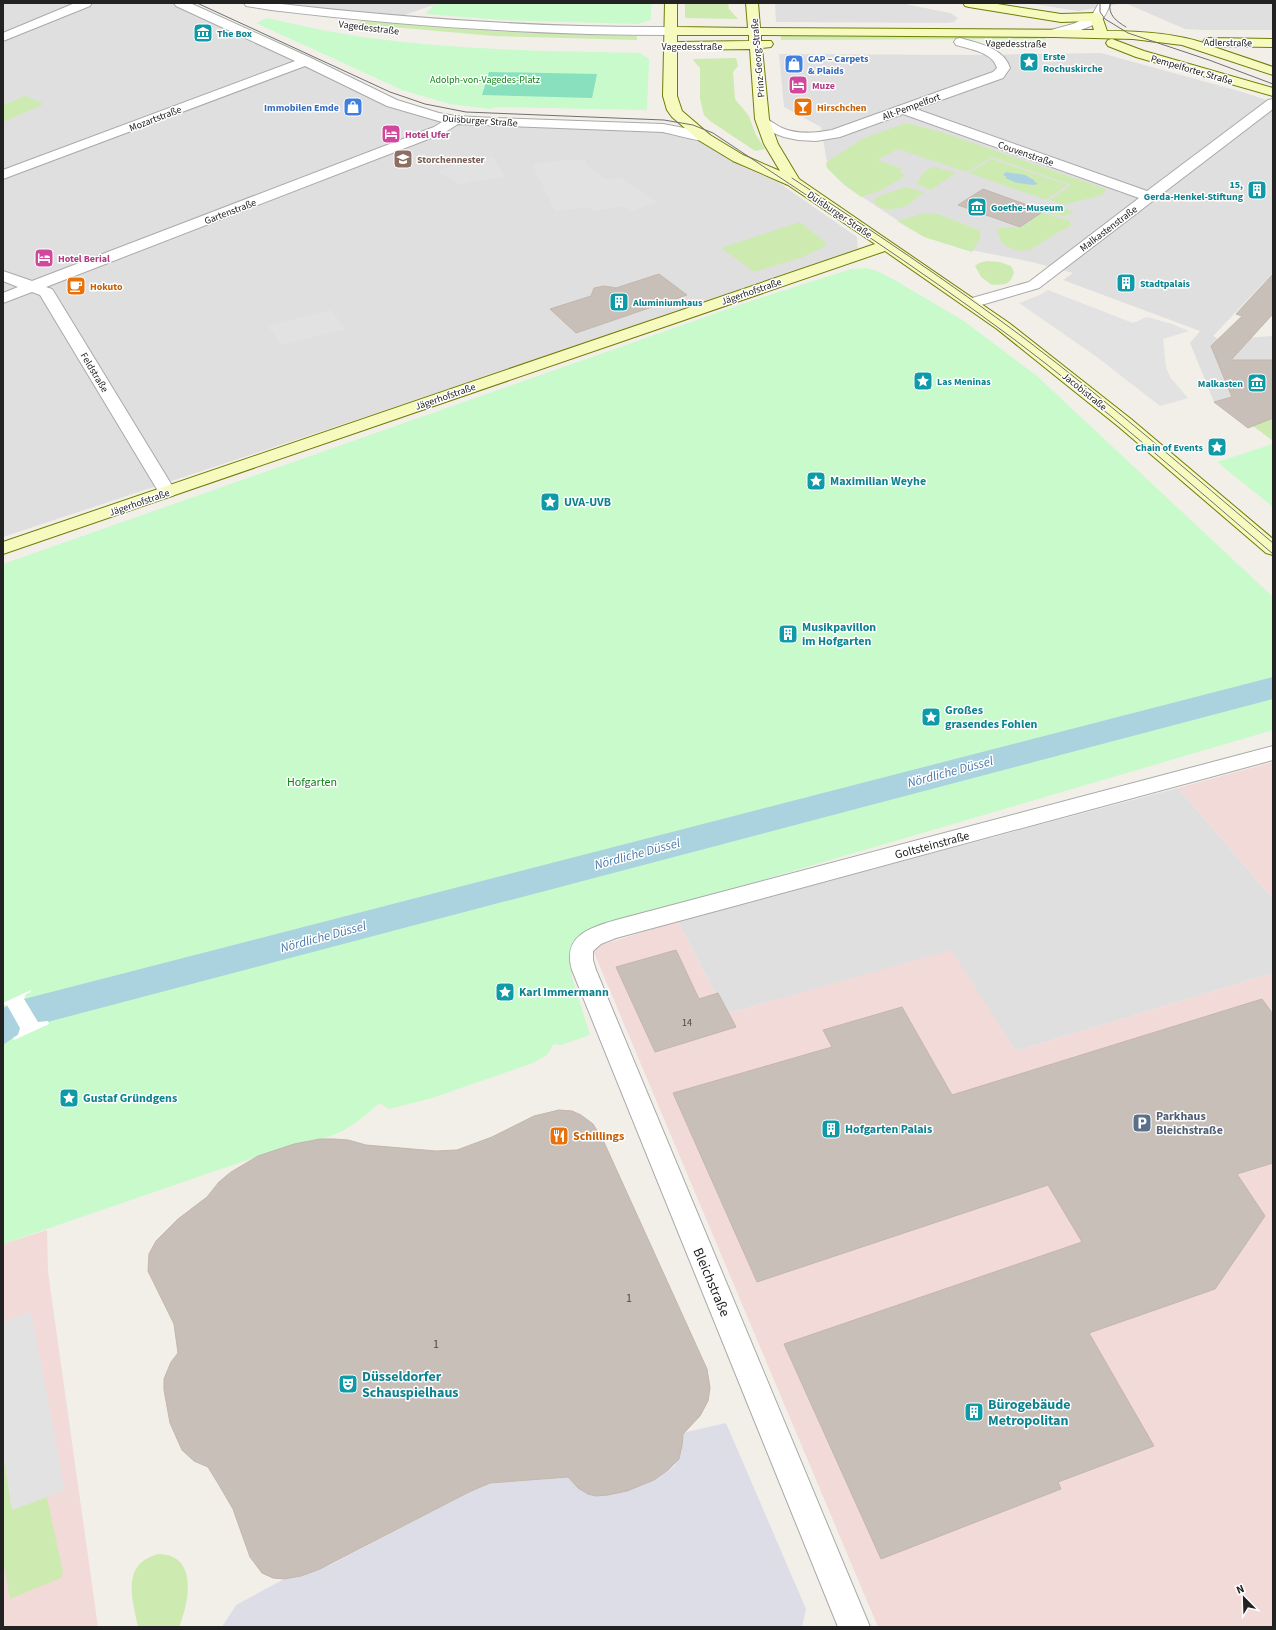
<svg xmlns="http://www.w3.org/2000/svg" width="1276" height="1630" viewBox="0 0 1276 1630" font-family="'Source Sans 3',sans-serif">
	<rect width="100%" height="100%" fill="#f2efe9"/>
	<path fill="#e0dfdf" d="M 3,3 L 176,3 L 305,62 L 404,111 L 454,122 L 657,129 L 700,139 L 743,167 L 778,182 L 857,237 L 858,253 L 3,537 Z
		M 266,3 L 439,3 L 399,17 Z
		M 775,3 L 900,3 L 950,13 L 958,18 L 954,22 L 946,23 L 776,22 Z
		M 1027,3 L 1125,3 L 1078,11 Z
		M 1125,3 L 1273,3 L 1273,30 L 1202,30 L 1185,29 Z
		M 1101,53 L 1239,91 L 1273,102 L 1273,273 L 1213,336 L 1220,340 L 1273,336 L 1273,418 L 1248,427 L 1214,402 L 1190,343 L 1200,331 L 1063,280 L 1073,273 L 1032,262 L 961,248 L 900,222 L 844,185 L 828,169 L 821,127 L 784,107 L 779,54 L 967,55 Z
		M 1178,788 L 1273,899 L 1273,973 L 1016,1051 L 951,951 L 726,1014 L 678,921 Z"/>
	<path fill="#f2dad9" d="M 1273,762 L 1273,899 L 1178,788 Z
		M 678,921 L 726,1014 L 951,950 L 1016,1051 L 1273,973 L 1273,1627 L 878,1627 L 592,948 Z
		M 47,1230 L 48,1272 L 98,1627 L 3,1627 L 3,1244 Z"/>
	<path fill="#cdebb0" fill-rule="evenodd" d="M 685,3 L 728,3 L 729,9 L 738,19 L 685,18 Z
		M 362,20 L 511,32 L 637,36 L 637,40 L 494,36 L 358,24 Z
		M 781,36 L 1046,37 L 1046,39 L 781,40 Z
		M 736,58 L 738,66 L 733,72 L 735,99 L 749,116 L 755,133 L 765,149 L 755,151 L 710,121 L 704,115 L 700,99 L 700,68 L 693,60 L 694,59 Z
		M 25,96 L 44,104 L 3,122 L 3,105 Z
		M 906,123 L 941,132 L 1106,189 L 1102,195 L 1063,205 L 1050,200 L 1071,185 L 992,157 L 967,172 L 898,149 L 877,160 L 903,169 L 899,171 L 905,176 L 882,190 L 861,197 L 845,185 L 827,168 L 826,164 L 829,160 L 864,138 Z
		M 992,159 L 1067,185 L 1046,200 L 969,173 ZM 1006,172 L 1029,176 L 1035,185 L 1017,183 L 1008,178 Z
		M 935,167 L 956,173 L 931,190 L 917,184 C 921,175 924,169 935,167 Z
		M 906,187 L 924,192 C 918,196 912,203 906,206 C 896,210 877,212 874,200 L 879,196 Z
		M 1057,206 L 1075,212 L 1064,216 L 1047,213 Z
		M 925,213 L 938,214 L 979,230 L 981,237 L 972,252 L 924,237 L 897,221 Z
		M 1042,213 L 1070,221 L 1071,226 L 1057,233 L 1030,250 L 1020,251 L 1010,248 L 1002,243 L 996,229 L 1008,227 L 1021,228 Z
		M 800,222 L 826,243 L 824,247 L 800,258 L 754,272 L 721,248 Z
		M 987,261 L 1000,262 L 1011,266 L 1014,272 C 1010,286 1006,284 992,285 L 981,277 L 975,266 L 979,263 Z
		M 1273,418 L 1273,441 L 1253,426 Z
		M 3,1453 L 12,1510 L 47,1497 L 63,1572 L 61,1578 L 10,1599 L 3,1560 Z
		M 158,1554 C 199,1554 189,1603 179,1627 L 138,1627 C 132,1598 121,1564 158,1554 Z"/>
	<path fill="#c8facc" d="M 439,3 L 651,3 L 651,20 L 638,24 L 503,20 L 425,14 L 434,5 Z
		M 267,18 C 291,23 315,29 338,33 C 438,50 539,51 640,53 L 649,59 L 647,110 L 497,107 L 490,109 L 450,104 L 402,90 L 256,23 Z
		M 866,268 L 877,271 L 891,278 L 964,321 L 1037,376 L 1273,597 L 1273,730 L 592,930 L 571,960 L 572,977 L 590,1035 L 560,1045 L 554,1044 L 547,1055 L 533,1063 L 432,1098 L 389,1109 L 379,1103 C 362,1120 342,1134 318,1140 C 310,1141 302,1142 294,1144 L 3,1244 L 3,564 L 748,302 L 851,269 Z
		M 1273,444 L 1273,507 L 1217,462 Z"/>
	<path fill="#88e0be" d="M 489,72 L 597,74 L 592,98 L 482,95 Z"/>
	<path fill="#e2e2e2" d="M 493,157 L 505,177 L 471,182 L 461,185 L 438,171 L 463,162 Z
		M 565,160 L 586,160 L 586,164 L 604,179 L 621,178 L 657,202 L 632,211 L 624,206 L 592,211 L 590,207 L 555,211 L 532,164 Z
		M 1048,290 L 1133,323 L 1147,317 L 1172,324 L 1189,331 L 1163,339 L 1166,367 L 1170,377 L 1188,398 L 1160,406 L 1097,357 L 1019,303 L 1040,295 Z
		M 331,310 L 345,329 L 281,345 L 268,326 Z
		M 31,1312 L 65,1490 L 12,1510 L 3,1453 L 3,1322 Z"/>
	<path fill="#dddde8" d="M 726,1423 L 806,1609 L 802,1627 L 222,1627 L 236,1605 L 286,1578 L 301,1576 L 332,1564 L 469,1492 L 490,1483 L 568,1477 L 575,1485 L 588,1494 L 601,1496 L 613,1494 L 645,1484 L 666,1472 L 674,1466 L 681,1454 L 682,1446 L 682,1433 Z"/>
	<path fill="#aad3df" d="M 1006,172 L 1025,175 L 1034,180 L 1034,181 L 1038,184 L 1033,185 L 1017,183 L 1005,178 L 1007,177 L 1003,175 Z
		M 1273,677 L 1273,699 L 40,1024 L 20,1033 L 3,1045 L 3,1008 L 24,999 Z"/>
	<path fill="#fff" d="M 31,990 L 31,992 L 26,994 L 24,999 L 38,1022 L 48,1021 L 49,1024 L 14,1040 L 13,1038 L 18,1035 L 20,1028 L 7,1005 L 3,1005 L 3,1003 Z"/>
	<path fill="#c7bfb8" stroke="#c4b6ab" d="M 983,189 L 1044,211 L 1020,227 L 958,205 Z
		M 659,274 L 687,295 L 576,333 L 550,309 L 591,296 L 594,288 L 604,286 L 616,288 Z
		M 1273,274 L 1273,314 L 1231,360 L 1273,360 L 1273,418 L 1248,428 L 1214,402 L 1232,397 L 1211,346 L 1242,316 L 1236,314 Z
		M 676,950 L 699,999 L 718,993 L 736,1027 L 655,1052 L 616,967 Z
		M 1262,999 L 1273,1014 L 1273,1163 L 1237,1174 L 1265,1216 L 1215,1289 L 1089,1333 L 1154,1446 L 1058,1482 L 1061,1489 L 881,1559 L 784,1344 L 1082,1242 L 1048,1185 L 757,1282 L 673,1093 L 832,1047 L 823,1030 L 902,1007 L 952,1095 Z
		M 559,1110 L 572,1111 L 581,1115 L 593,1124 L 603,1140 L 707,1369 L 710,1388 L 708,1401 L 700,1416 L 683,1434 L 682,1446 L 679,1459 L 668,1470 L 654,1480 L 627,1491 L 608,1495 L 596,1496 L 588,1494 L 578,1488 L 568,1477 L 490,1483 L 469,1492 L 320,1569 L 301,1576 L 284,1579 L 273,1578 L 262,1573 L 250,1557 L 233,1509 L 219,1485 L 208,1467 L 194,1461 L 182,1450 L 170,1423 L 164,1390 L 164,1379 L 171,1362 L 178,1353 L 174,1324 L 148,1271 L 149,1254 L 156,1241 L 178,1219 L 207,1197 L 219,1182 L 231,1172 L 258,1156 L 294,1144 L 320,1139 L 334,1139 L 348,1140 L 366,1145 L 436,1151 L 457,1150 L 492,1137 L 534,1116 Z"/>
	<g fill="none" stroke-linecap="round" stroke-linejoin="round">
		<g stroke="#a9a9a9" stroke-width="2">
			<path id="minor" d="M 75,3 L 92,3 L 90,6 L 3,41 L 3,33 Z
				M 174,3 L 190,3 L 311,58 L 397,100 L 439,113 L 455,116 L 495,118 L 663,124 L 695,130 L 710,135 L 712,138 L 710,141 C 703,143 673,134 663,132 L 458,124 L 444,133 L 46,287 L 52,289 L 54,292 L 176,492 L 173,496 L 167,497 L 161,496 L 40,295 L 32,292 L 3,303 L 3,293 L 18,287 L 3,281 L 3,271 L 32,281 L 434,127 L 442,122 L 387,106 L 305,66 L 3,179 L 3,170 L 295,61 L 176,6 Z
				M 960,38 C 978,43 1004,48 1010,68 L 1003,78 L 916,109 L 1147,191 L 1268,100 L 1273,99 L 1273,109 L 1039,288 L 971,308 L 965,306 L 963,303 L 965,300 L 1029,282 L 1139,198 L 903,114 L 840,137 L 816,141 L 798,140 L 784,137 L 766,130 L 756,122 L 758,119 L 763,118 C 770,120 776,125 782,128 C 798,135 816,133 832,130 L 993,72 L 997,68 C 993,52 969,49 956,45 L 954,42 L 956,39 Z
				M 1273,746 L 1273,760 L 616,938 L 601,944 L 593,951 L 593,960 L 596,970 L 870,1627 L 838,1627 L 572,970 C 562,936 589,928 616,920 Z"/>
		</g>
		<g stroke="#a9a9a9" stroke-width="2">
			<path id="tertiary" d="M 244,3 L 272,3 C 404,18 536,28 670,27 L 674,28 L 676,31 L 674,34 L 670,35 C 536,35 404,26 271,10 L 246,6 Z
				M 1099,3 L 1111,3 C 1108,8 1106,16 1101,20 C 1093,27 1061,38 1051,36 L 1049,33 L 1051,30 L 1073,24 L 1092,15 Z"/>
		</g>
		<g stroke="#707d05" stroke-width="2">
			<path id="secondary" d="M 665,3 L 677,3 L 677,27 L 748,28 L 746,3 L 758,3 L 760,28 L 1094,30 L 1091,21 L 1061,22 L 969,7 L 965,6 L 963,3 L 991,3 L 1061,14 L 1097,13 L 1101,14 L 1107,31 C 1139,31 1173,33 1204,43 L 1203,42 L 1205,39 L 1209,38 L 1273,39 L 1273,47 L 1211,46 L 1273,67 L 1273,75 L 1182,45 L 1133,39 L 1055,37 L 761,35 L 761,41 L 771,41 L 773,44 L 771,47 L 762,48 L 769,119 L 778,144 L 799,179 L 1009,323 L 1131,419 L 1273,539 L 1273,555 L 1266,553 L 1119,427 L 997,329 L 885,251 L 3,554 L 3,542 L 875,244 L 788,185 L 733,161 L 700,141 L 672,117 L 667,110 L 663,96 ZM 677,35 L 749,35 L 749,41 L 677,42 ZM 750,49 L 755,119 L 764,144 L 780,171 L 743,155 L 710,135 L 682,111 L 677,96 L 677,50 Z
				M 1112,39 L 1144,51 L 1273,88 L 1273,96 L 1136,57 L 1108,46 L 1106,43 L 1108,40 Z"/>
		</g>
		<use href="#minor" fill="#fff" fill-rule="evenodd"/>
		<use href="#tertiary" fill="#fff" fill-rule="evenodd"/>
		<use href="#secondary" fill="#f7fabf" fill-rule="evenodd"/>
		<path stroke="#707070" stroke-width="1" d="M 197,3 L 390,92 L 425,104 L 466,112 L 664,120 L 693,125 L 713,133 C 815,201 917,267 1015,340 C 1104,407 1188,482 1273,554
			M 1100,3 L 1100,12 L 1105,19 L 1128,33 L 1209,60 L 1273,84
			M 1110,3 C 1108,15 1116,21 1126,27
			M 792,178 C 871,230 949,282 1024,338 C 1110,403 1191,474 1273,543"/>
	</g>
	<defs>
		<g id="museum-square" transform="scale(1)"><rect x="-9" y="-9" width="18" height="18" rx="4" fill="#0f9aa8" stroke="#fff"/><path d="M0-6L6-3V-2H-6V-3ZM-5-1h2V3h-2ZM-1-1h2V3h-2ZM3-1h2V3H3ZM-6 4H6V6H-6Z" fill="#fff"/></g>
		<g id="sight-square" transform="scale(1)"><rect x="-9" y="-9" width="18" height="18" rx="4" fill="#0f9aa8" stroke="#fff"/><path d="M0-6L1.8-2.2L6-1.7L2.9 1.2L3.7 5.4L0 3.3L-3.7 5.4L-2.9 1.2L-6-1.7L-1.8-2.2Z" fill="#fff"/></g>
		<g id="shop-square" transform="scale(1)"><rect x="-9" y="-9" width="18" height="18" rx="4" fill="#3f7fe0" stroke="#fff"/><path d="M-5-2.5h2.3a2.7 3.5 0 0 1 5.4 0H5L5.5 6h-11ZM-1.5-2.5h3a1.5 2.3 0 0 0-3 0Z" fill="#fff"/></g>
		<g id="hotel-square" transform="scale(1)"><rect x="-9" y="-9" width="18" height="18" rx="4" fill="#d1479c" stroke="#fff"/><path d="M-6-4.5h1.5V1H6V5H4.5V3h-9V5H-6ZM-4 0a1.8 1.8 0 1 1 3.6 0ZM.5 0V-2.5h3Q6-2.5 6 0Z" fill="#fff"/></g>
		<g id="bar-square" transform="scale(1)"><rect x="-9" y="-9" width="18" height="18" rx="4" fill="#e8710a" stroke="#fff"/><path d="M-6-5H6L.8 .8V4.5H3.5V6h-7V4.5H-.8V.8Z" fill="#fff"/></g>
		<g id="school-square" transform="scale(1)"><rect x="-9" y="-9" width="18" height="18" rx="4" fill="#8d6e63" stroke="#fff"/><path d="M0-5L7-2L0 1L-7-2ZM-4 1L0 2.5L4 1V4Q0 6-4 4Z" fill="#fff"/></g>
		<g id="building-square" transform="scale(1)"><rect x="-9" y="-9" width="18" height="18" rx="4" fill="#0f9aa8" stroke="#fff"/><path d="M-4-6H4V6H1V3H-1V6H-4ZM-2.5-4.3h1.7v1.8h-1.7ZM.8-4.3h1.7v1.8H.8ZM-2.5-1h1.7V.8h-1.7ZM.8-1h1.7V.8H.8Z" fill="#fff"/></g>
		<g id="cafe-square" transform="scale(1)"><rect x="-9" y="-9" width="18" height="18" rx="4" fill="#e8710a" stroke="#fff"/><path d="M-5.5-4.5H6V0H3Q3 3.5 0 3.5H-2.5Q-5.5 3.5-5.5 0ZM3-3.2v2h1.7v-2ZM-6 4.5H4V6H-6Z" fill="#fff"/></g>
		<g id="parking-square" transform="scale(1)"><rect x="-9" y="-9" width="18" height="18" rx="4" fill="#5c6f8a" stroke="#fff"/><path d="M-3.5-5.5H1a3.5 3.5 0 0 1 0 7H-1V5.5H-3.5ZM-1-3.4V-.6H.8a1.4 1.4 0 0 0 0-2.8Z" fill="#fff"/></g>
		<g id="restaurant-square" transform="scale(1)"><rect x="-9" y="-9" width="18" height="18" rx="4" fill="#e8710a" stroke="#fff"/><path d="M-5-6h1v4h1v-4h1v4h1v-4h1v5L-1.5 .5V6h-2V.5L-5-1ZM5-6V6H3V1.5H1.5Q1.5-4 5-6Z" fill="#fff"/></g>
		<g id="theatre-square" transform="scale(1)"><rect x="-9" y="-9" width="18" height="18" rx="4" fill="#0f9aa8" stroke="#fff"/><path d="M-5-5.5Q0-4 5-5.5V0Q5 5 0 6Q-5 5-5 0ZM-3.3-2.5H-1v1.5H-3.3ZM1-2.5H3.3v1.5H1ZM-2.8 1Q0 5.5 2.8 1Z" fill="#fff"/></g>
	</defs>
	<g fill-rule="evenodd">
		<use href="#museum-square" x="203" y="33"/>
		<use href="#sight-square" x="1029" y="62"/>
		<use href="#shop-square" x="794" y="64"/>
		<use href="#hotel-square" x="798" y="85"/>
		<use href="#shop-square" x="353" y="107"/>
		<use href="#bar-square" x="803" y="107"/>
		<use href="#hotel-square" x="391" y="134"/>
		<use href="#school-square" x="403" y="159"/>
		<use href="#building-square" x="1257" y="190"/>
		<use href="#museum-square" x="977" y="207"/>
		<use href="#hotel-square" x="44" y="258"/>
		<use href="#building-square" x="1126" y="283"/>
		<use href="#cafe-square" x="76" y="286"/>
		<use href="#building-square" x="619" y="302"/>
		<use href="#sight-square" x="923" y="381"/>
		<use href="#museum-square" x="1257" y="383"/>
		<use href="#sight-square" x="1217" y="447"/>
		<use href="#sight-square" x="816" y="481"/>
		<use href="#sight-square" x="550" y="502"/>
		<use href="#building-square" x="788" y="634"/>
		<use href="#sight-square" x="931" y="717"/>
		<use href="#sight-square" x="505" y="992"/>
		<use href="#sight-square" x="69" y="1098"/>
		<use href="#parking-square" x="1142" y="1123"/>
		<use href="#building-square" x="831" y="1129"/>
		<use href="#restaurant-square" x="559" y="1136"/>
		<use href="#theatre-square" x="348" y="1384"/>
		<use href="#building-square" x="974" y="1412"/>
	</g>
	<g text-anchor="middle" stroke-width="3" stroke-linejoin="round" paint-order="stroke">
		<g font-size="10" fill="#222" stroke="#fff">
			<text transform="translate(369 27) rotate(7)" y="4">Vagedesstraße</text>
			<text transform="translate(1228 42) rotate(1)" y="4">Adlerstraße</text>
			<text transform="translate(1016 43) rotate(1)" y="4">Vagedesstraße</text>
			<text x="692" y="50">Vagedesstraße</text>
			<text transform="translate(757 58) rotate(-95)" y="4">Prinz-Georg-Straße</text>
			<text transform="translate(1192 69) rotate(16)" y="4">Pempelforter Straße</text>
			<text transform="translate(911 106) rotate(-20)" y="4">Alt-Pempelfort</text>
			<text transform="translate(155 118) rotate(-21)" y="4">Mozartstraße</text>
			<text transform="translate(480 120) rotate(4)" y="4">Duisburger Straße</text>
			<text transform="translate(1026 153) rotate(19)" y="4">Couvenstraße</text>
			<text transform="translate(230 211) rotate(-21)" y="4">Gartenstraße</text>
			<text transform="translate(840 214) rotate(34)" y="4">Duisburger Straße</text>
			<text transform="translate(1108 228) rotate(-37)" y="4">Malkastenstraße</text>
			<text transform="translate(751 291) rotate(-19)" y="4">Jägerhofstraße</text>
			<text transform="translate(95 372) rotate(59)" y="4">Feldstraße</text>
			<text transform="translate(1085 391) rotate(39)" y="4">Jacobistraße</text>
			<text transform="translate(445 396) rotate(-19)" y="4">Jägerhofstraße</text>
			<text transform="translate(139 502) rotate(-19)" y="4">Jägerhofstraße</text>
		</g>
		<g font-size="10" font-weight="bold" fill="#0d838f" stroke="#fff" text-anchor="start">
			<text x="217" y="37">The Box</text>
			<text x="1043" y="60">Erste<tspan x="1043" dy="12">Rochuskirche</tspan></text>
			<text x="1243" y="188" text-anchor="end">15,<tspan x="1243" dy="12">Gerda-Henkel-Stiftung</tspan></text>
			<text x="991" y="211">Goethe-Museum</text>
			<text x="1140" y="287">Stadtpalais</text>
			<text x="633" y="306">Aluminiumhaus</text>
			<text x="937" y="385">Las Meninas</text>
			<text x="1243" y="387" text-anchor="end">Malkasten</text>
			<text x="1203" y="451" text-anchor="end">Chain of Events</text>
		</g>
		<g font-size="10" font-weight="bold" fill="#366cbe" stroke="#fff" text-anchor="start">
			<text x="808" y="62">CAP – Carpets<tspan x="808" dy="12">&amp; Plaids</tspan></text>
			<text x="339" y="111" text-anchor="end">Immobilen Emde</text>
		</g>
		<g font-size="10" fill="#0c8416" stroke="#fff">
			<text x="485" y="83">Adolph-von-Vagedes-Platz</text>
		</g>
		<g font-size="10" font-weight="bold" fill="#b23c85" stroke="#fff" text-anchor="start">
			<text x="812" y="89">Muze</text>
			<text x="405" y="138">Hotel Ufer</text>
			<text x="58" y="262">Hotel Berial</text>
		</g>
		<g font-size="10" font-weight="bold" fill="#c56008" stroke="#fff" text-anchor="start">
			<text x="817" y="111">Hirschchen</text>
			<text x="90" y="290">Hokuto</text>
		</g>
		<g font-size="10" font-weight="bold" fill="#785e54" stroke="#fff" text-anchor="start">
			<text x="417" y="163">Storchennester</text>
		</g>
		<g font-size="10" fill="#4b4948">
			<text x="687" y="1026">14</text>
		</g>
		<g font-size="12" font-weight="bold" fill="#0d838f" stroke="#fff" text-anchor="start">
			<text x="830" y="485">Maximilian Weyhe</text>
			<text x="564" y="506">UVA-UVB</text>
			<text x="802" y="631">Musikpavillon<tspan x="802" dy="14">im Hofgarten</tspan></text>
			<text x="945" y="714">Großes<tspan x="945" dy="14">grasendes Fohlen</tspan></text>
			<text x="519" y="996">Karl Immermann</text>
			<text x="83" y="1102">Gustaf Gründgens</text>
			<text x="845" y="1133">Hofgarten Palais</text>
		</g>
		<g font-size="12" fill="#0c8416" stroke="#fff">
			<text x="312" y="786">Hofgarten</text>
		</g>
		<g font-size="12" fill="#222" stroke="#fff">
			<text transform="translate(932 845) rotate(-15)" y="4">Goltsteinstraße</text>
		</g>
		<g font-size="12" font-weight="bold" fill="#4e5e75" stroke="#fff" text-anchor="start">
			<text x="1156" y="1120">Parkhaus<tspan x="1156" dy="14">Bleichstraße</tspan></text>
		</g>
		<g font-size="12" font-weight="bold" fill="#c56008" stroke="#fff" text-anchor="start">
			<text x="573" y="1140">Schillings</text>
		</g>
		<g font-size="12" fill="#4b4948">
			<text x="629" y="1302">1</text>
			<text x="436" y="1348">1</text>
		</g>
		<g font-size="13" font-style="italic" fill="#4a7aab" stroke="#fff">
			<text transform="translate(950 771) rotate(-15)" y="5">Nördliche Düssel</text>
			<text transform="translate(637 853) rotate(-15)" y="5">Nördliche Düssel</text>
			<text transform="translate(323 936) rotate(-15)" y="5">Nördliche Düssel</text>
		</g>
		<g font-size="14" fill="#222" stroke="#fff">
			<text transform="translate(712 1282) rotate(67)" y="5">Bleichstraße</text>
		</g>
		<g font-size="14" font-weight="bold" fill="#0d838f" stroke="#fff" text-anchor="start">
			<text x="362" y="1381">Düsseldorfer<tspan x="362" dy="16">Schauspielhaus</tspan></text>
			<text x="988" y="1409">Bürogebäude<tspan x="988" dy="16">Metropolitan</tspan></text>
		</g>
	</g>
	<rect width="1276" height="1630" fill="none" stroke="#222222" stroke-width="8"/>
	<g transform="translate(1244 1598) rotate(337)" stroke="#ffffff" stroke-width="3" paint-order="stroke">
	<path d="M0-3L7 15L0 10L-7 15Z" fill="#222222"/>
	<text y="-6" font-size="11" font-weight="bold" text-anchor="middle" fill="#222222">N</text>
	</g>
</svg>
